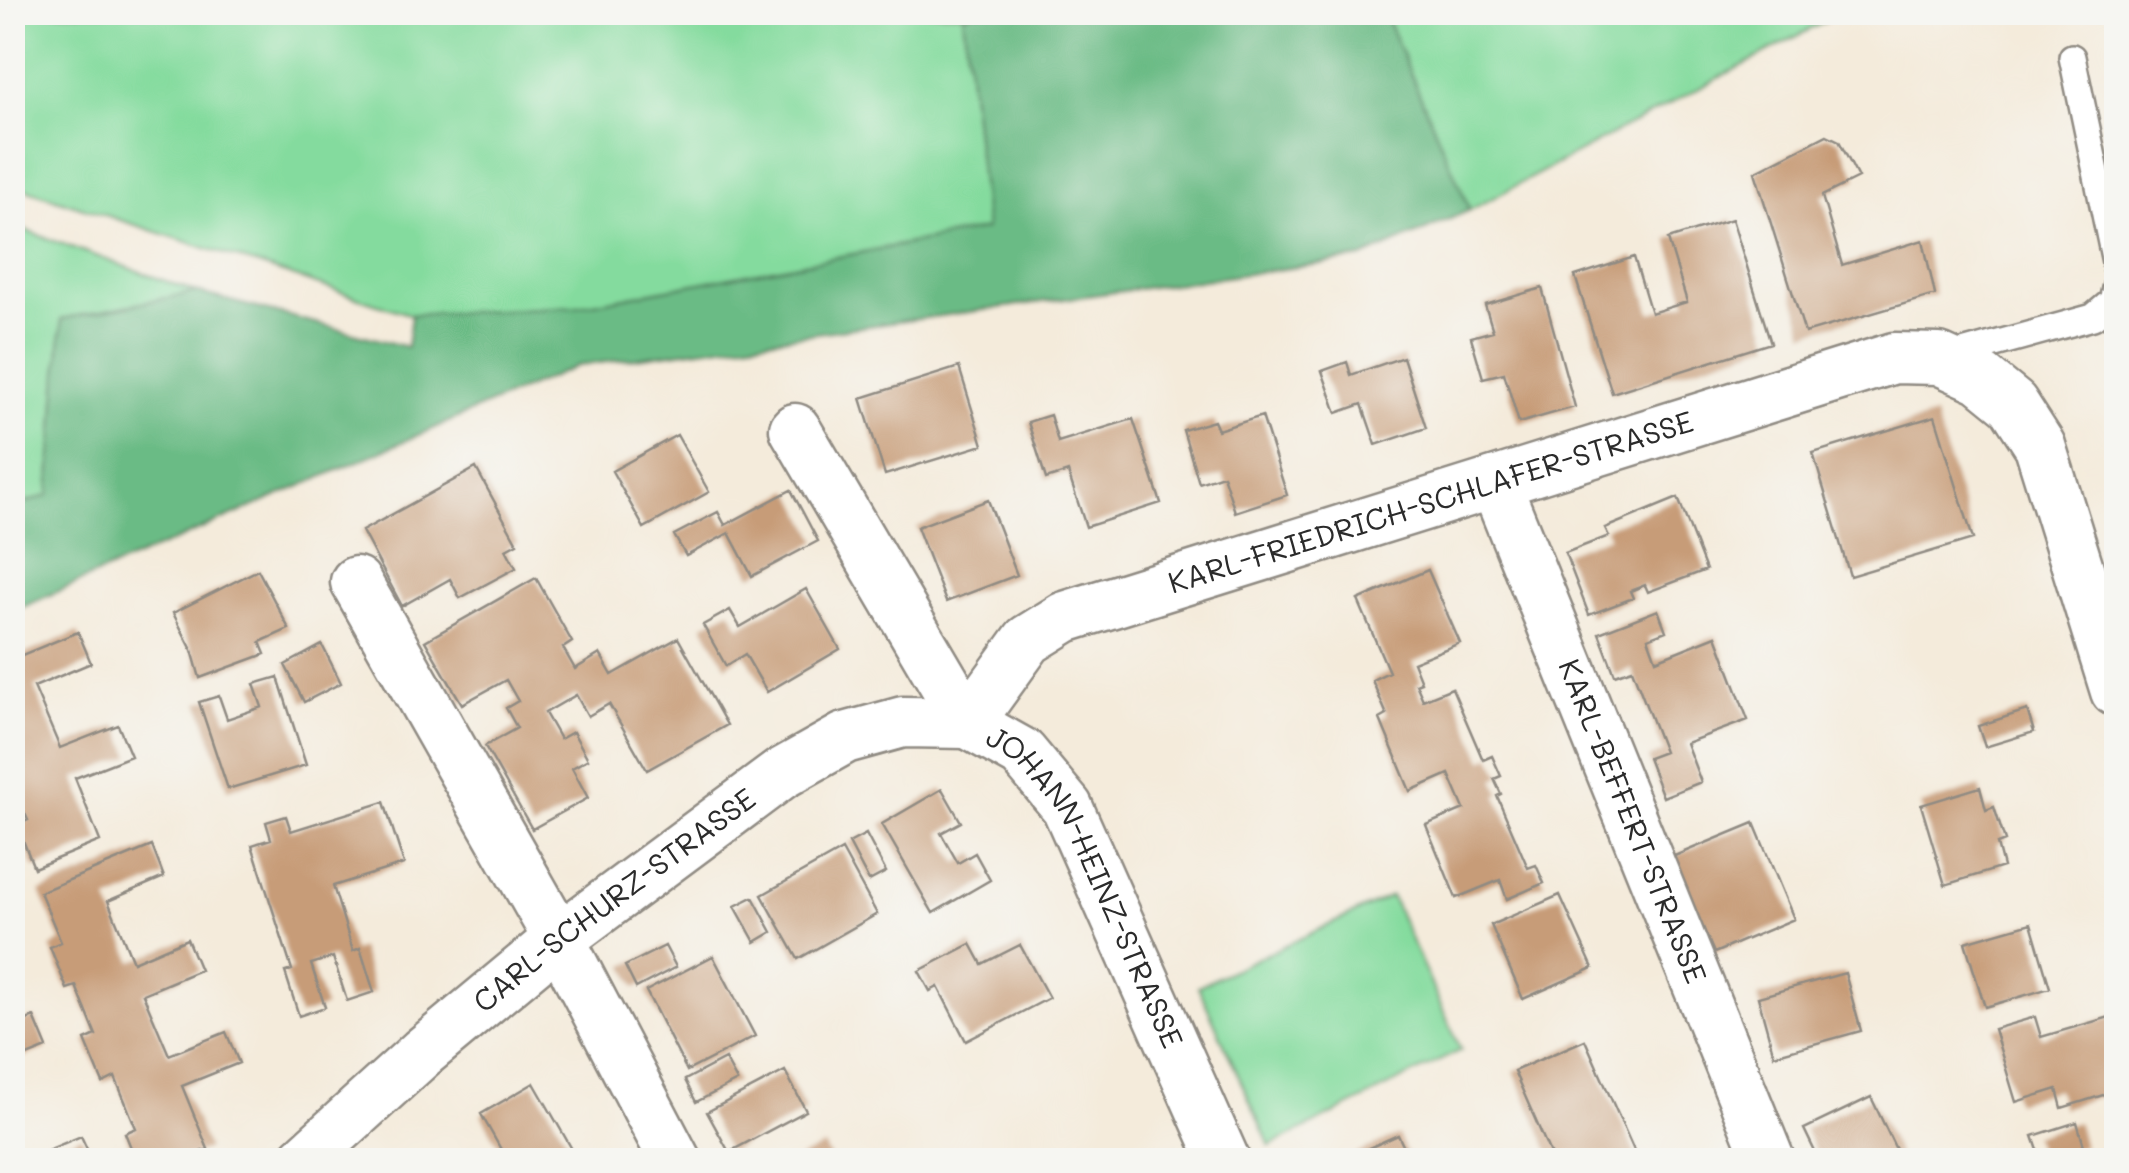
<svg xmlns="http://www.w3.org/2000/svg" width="2129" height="1173" viewBox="0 0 2129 1173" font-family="Mali,sans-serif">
	<rect width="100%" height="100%" fill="#f6f6f2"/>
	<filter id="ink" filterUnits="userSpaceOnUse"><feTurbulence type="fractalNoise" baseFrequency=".01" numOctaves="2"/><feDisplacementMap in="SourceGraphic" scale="20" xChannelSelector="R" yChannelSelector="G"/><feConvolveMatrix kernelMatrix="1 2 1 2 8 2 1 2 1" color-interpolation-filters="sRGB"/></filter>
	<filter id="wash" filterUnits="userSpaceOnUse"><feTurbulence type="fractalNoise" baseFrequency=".0048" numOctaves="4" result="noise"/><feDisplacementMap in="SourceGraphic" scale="40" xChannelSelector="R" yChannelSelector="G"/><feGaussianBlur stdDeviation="2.25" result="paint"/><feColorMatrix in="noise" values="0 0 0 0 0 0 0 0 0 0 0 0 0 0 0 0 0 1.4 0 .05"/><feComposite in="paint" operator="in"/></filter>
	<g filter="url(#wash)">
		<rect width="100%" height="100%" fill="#f4ebdb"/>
		<path fill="#84db9e" stroke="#588364" stroke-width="2.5" d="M 13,13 L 977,13 L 963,16 L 986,229 L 578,306 L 411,315 L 13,185 Z
			M 1384,13 L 1841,13 L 1470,210 Z
			M 13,226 L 196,292 L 62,319 L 49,496 L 13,507 Z
			M 1391,896 L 1461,1050 L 1270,1146 L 1198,986 Z"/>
		<path fill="#6bbb85" stroke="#4b7358" stroke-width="2.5" d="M 977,12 L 1384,13 L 1470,210 L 1362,258 L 577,366 L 13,611 L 13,507 L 49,495 L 62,319 L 196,292 L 407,347 L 411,315 L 578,306 L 986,229 L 963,15 Z"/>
		<g id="blocks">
			<path fill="#c79c78" d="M 1827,135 L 1839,141 L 1858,178 L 1822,196 L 1842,265 L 1923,240 L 1935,295 L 1805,333 L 1755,172 Z
				M 1732,219 L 1771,343 L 1612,393 L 1575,276 L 1634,257 L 1651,313 L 1687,302 L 1668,239 Z
				M 1542,288 L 1575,407 L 1519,423 L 1504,373 L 1483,378 L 1471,337 L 1493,331 L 1485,305 Z
				M 1403,357 L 1426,428 L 1376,445 L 1362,404 L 1337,413 L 1322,371 L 1347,362 L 1351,375 Z
				M 959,367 L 983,445 L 885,475 L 861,398 Z
				M 1050,415 L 1058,442 L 1133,419 L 1161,503 L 1086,527 L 1068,472 L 1046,479 L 1028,422 Z
				M 1262,416 L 1287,495 L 1235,512 L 1223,475 L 1199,483 L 1183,430 L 1214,421 L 1218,430 Z
				M 1935,416 L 1973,539 L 1850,576 L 1813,453 Z
				M 677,435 L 709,492 L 644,528 L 612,471 Z
				M 476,468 L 517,543 L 506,549 L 516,568 L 460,598 L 450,579 L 402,606 L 362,531 Z
				M 791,490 L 818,541 L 752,576 L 729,533 L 686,556 L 674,535 L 718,512 L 725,525 Z
				M 1678,498 L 1706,570 L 1648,592 L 1645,585 L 1630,591 L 1633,598 L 1589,615 L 1565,553 L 1609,536 L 1605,528 Z
				M 988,500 L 1017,575 L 946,602 L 917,527 Z
				M 258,570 L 289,629 L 260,642 L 265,654 L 200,678 L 192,650 L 173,613 Z
				M 1428,570 L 1460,643 L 1413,662 L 1421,682 L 1416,684 L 1423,700 L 1452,688 L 1483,760 L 1492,756 L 1501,776 L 1494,779 L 1501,794 L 1497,796 L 1528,868 L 1536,865 L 1544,883 L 1507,899 L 1500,880 L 1456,898 L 1426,825 L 1464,809 L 1449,774 L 1410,791 L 1380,719 L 1387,715 L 1372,680 L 1389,672 L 1358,600 Z
				M 536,578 L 572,642 L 563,648 L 575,669 L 600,654 L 612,675 L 678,638 L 727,725 L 647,770 L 609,704 L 588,716 L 576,695 L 545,713 L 560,739 L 573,732 L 588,759 L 572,768 L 588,798 L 532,829 L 485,746 L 517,728 L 506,708 L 518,701 L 506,680 L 462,704 L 425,641 Z
				M 806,589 L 840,649 L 767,692 L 745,654 L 726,666 L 703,625 L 730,610 L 740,627 Z
				M 1658,610 L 1666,631 L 1648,638 L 1656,660 L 1716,636 L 1748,720 L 1686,743 L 1701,782 L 1663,797 L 1648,758 L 1664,752 L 1632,669 L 1615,675 L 1599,633 Z
				M 78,632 L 91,663 L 34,687 L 60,748 L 118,725 L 131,756 L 75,778 L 100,841 L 34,868 L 17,825 L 28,820 L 12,784 L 12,659 Z
				M 322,645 L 341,683 L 304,702 L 285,665 Z
				M 278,677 L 306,765 L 228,789 L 199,702 L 219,696 L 227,719 L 262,707 L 254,684 Z
				M 2027,710 L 2034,732 L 1985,747 L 1978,726 Z
				M 1980,787 L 1986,810 L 1994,807 L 2005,841 L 1997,844 L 2003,867 L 1945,885 L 1921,805 Z
				M 942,789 L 961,822 L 941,833 L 958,863 L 975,853 L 990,880 L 933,913 L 882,824 Z
				M 384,802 L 404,864 L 333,886 L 353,951 L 360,948 L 374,992 L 347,1001 L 333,957 L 311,964 L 325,1007 L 299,1016 L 285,972 L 292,970 L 252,845 L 271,839 L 266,822 L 286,816 L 291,831 Z
				M 1754,823 L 1794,919 L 1714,953 L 1672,857 Z
				M 866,834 L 886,872 L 869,881 L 849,843 Z
				M 152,846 L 164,877 L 108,901 L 133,962 L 187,939 L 200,970 L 143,994 L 169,1055 L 226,1032 L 239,1063 L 182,1086 L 208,1149 L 179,1160 L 136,1160 L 125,1133 L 136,1128 L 115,1077 L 103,1083 L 85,1040 L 96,1035 L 76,986 L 67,989 L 50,947 L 61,942 L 40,892 Z
				M 842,850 L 877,914 L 798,959 L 762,895 Z
				M 1560,895 L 1593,968 L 1523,999 L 1491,925 Z
				M 753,897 L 772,932 L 755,942 L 735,906 Z
				M 2031,923 L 2050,988 L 1985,1007 L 1965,942 Z
				M 971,944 L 982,964 L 1020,945 L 1049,998 L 966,1041 L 938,987 L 930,991 L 919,971 Z
				M 665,946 L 676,967 L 636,988 L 625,966 Z
				M 713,956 L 755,1036 L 687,1071 L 646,991 Z
				M 1845,973 L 1861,1031 L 1774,1055 L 1758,997 Z
				M 2113,1016 L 2116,1026 L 2116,1091 L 2062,1108 L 2057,1089 L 2016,1102 L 1994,1029 L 2035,1017 L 2041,1037 Z
				M 34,1017 L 47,1048 L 12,1062 L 12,1026 Z
				M 1585,1040 L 1636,1155 L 1624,1160 L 1553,1160 L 1514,1071 Z
				M 725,1059 L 737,1081 L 696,1102 L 685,1080 Z
				M 785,1071 L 806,1111 L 729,1152 L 707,1112 Z
				M 534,1083 L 573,1151 L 556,1160 L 507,1160 L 481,1114 Z
				M 1871,1097 L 1901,1160 L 1819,1160 L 1804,1129 Z
				M 2077,1122 L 2084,1146 L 2041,1159 L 2033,1136 Z
				M 1398,1135 L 1410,1160 L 1342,1160 Z
				M 81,1136 L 92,1160 L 24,1160 Z
				M 2116,1144 L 2116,1160 L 2067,1160 Z
				M 824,1146 L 832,1160 L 796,1160 Z"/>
		</g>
	</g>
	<g filter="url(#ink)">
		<use href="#blocks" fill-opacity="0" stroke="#908b83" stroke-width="2.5"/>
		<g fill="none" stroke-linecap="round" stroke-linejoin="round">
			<g stroke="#908b83" stroke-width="30">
				<path id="service" d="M 2072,57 L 2116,267
					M 1944,358 L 2093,317 L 2112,301 L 2116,285"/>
			</g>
			<g stroke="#908b83" stroke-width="55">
				<g id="minor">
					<path id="s1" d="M 795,429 L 968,723 L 1022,753 L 1067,807 L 1224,1160"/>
					<path id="s2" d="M 1495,483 L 1769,1160"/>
					<path d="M 356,582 L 559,939 L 675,1160"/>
					<path id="s3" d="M 304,1160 L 422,1053 L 559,939 L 781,774 L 845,738 L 903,722 L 968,723 L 1028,640 L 1065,617 L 1894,358 L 1939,359 L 1981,378 L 2013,404 L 2040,446 L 2116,691"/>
				</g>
			</g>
			<use href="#service" stroke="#fff" stroke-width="25"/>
			<use href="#minor" stroke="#fff" stroke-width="50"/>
		</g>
	</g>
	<g text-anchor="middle" stroke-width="8" stroke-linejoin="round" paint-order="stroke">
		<g font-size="30" fill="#2b2b2b" stroke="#f6f6f2">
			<text dy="10" stroke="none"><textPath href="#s3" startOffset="1342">KARL-FRIEDRICH-SCHLAFER-STRASSE</textPath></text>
			<text dy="10" stroke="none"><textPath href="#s2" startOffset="365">KARL-BEFFERT-STRASSE</textPath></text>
			<text dy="10" stroke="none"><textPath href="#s1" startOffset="550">JOHANN-HEINZ-STRASSE</textPath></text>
			<text dy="10" stroke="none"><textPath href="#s3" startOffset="405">CARL-SCHURZ-STRASSE</textPath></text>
		</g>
	</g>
	<rect width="2129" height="1173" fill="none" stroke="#f6f6f2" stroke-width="50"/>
</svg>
